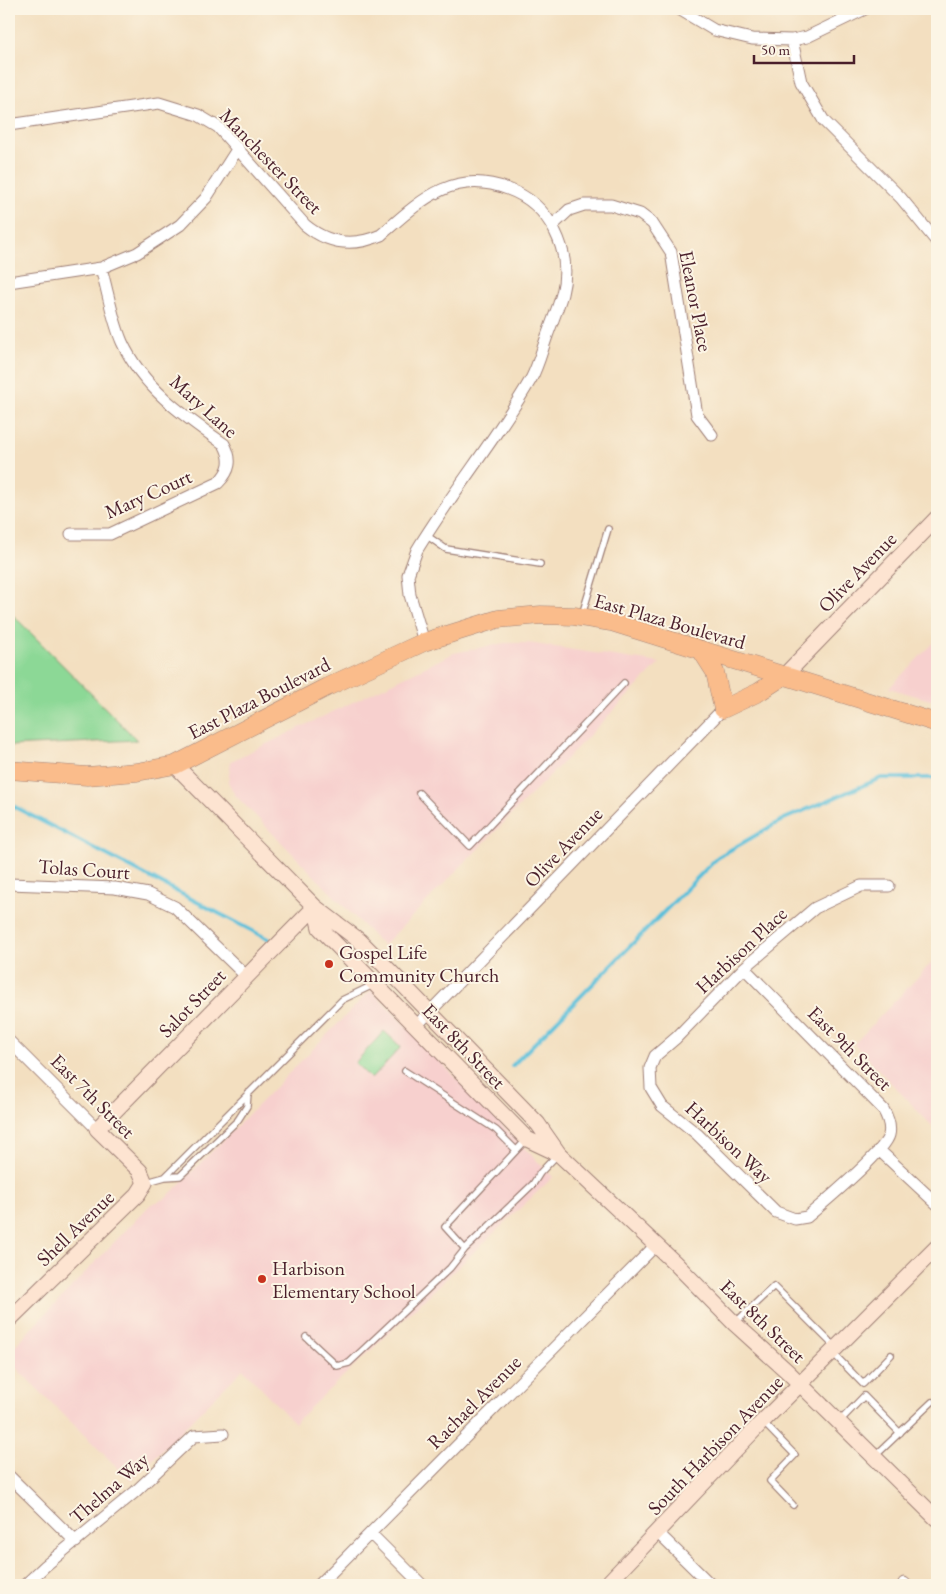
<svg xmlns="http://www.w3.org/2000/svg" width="946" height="1594" viewBox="0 0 946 1594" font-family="'EB Garamond',serif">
	<rect width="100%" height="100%" fill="#fcf5e5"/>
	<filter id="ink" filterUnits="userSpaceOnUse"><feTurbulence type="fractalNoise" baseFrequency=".02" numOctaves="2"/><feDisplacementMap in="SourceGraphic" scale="10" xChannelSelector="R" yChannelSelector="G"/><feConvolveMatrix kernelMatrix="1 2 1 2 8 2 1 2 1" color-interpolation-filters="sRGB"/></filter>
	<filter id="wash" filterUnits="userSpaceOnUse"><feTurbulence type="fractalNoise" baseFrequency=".0096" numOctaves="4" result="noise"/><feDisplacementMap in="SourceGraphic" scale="20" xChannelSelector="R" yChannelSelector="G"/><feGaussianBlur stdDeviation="1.12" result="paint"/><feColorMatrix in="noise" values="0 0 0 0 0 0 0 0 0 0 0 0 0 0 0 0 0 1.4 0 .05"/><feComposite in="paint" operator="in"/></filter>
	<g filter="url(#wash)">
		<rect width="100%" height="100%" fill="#f3dfc0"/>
		<path fill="#f7d0ce" d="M 937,639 L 937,702 L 889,688 Z
			M 504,643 L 528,643 L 660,663 L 383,946 L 235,795 L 228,782 L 231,761 L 454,653 Z
			M 937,957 L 937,1131 L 854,1044 Z
			M 371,990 L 553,1177 L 294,1423 L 243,1369 L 131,1481 L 9,1361 L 9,1352 L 150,1205 L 166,1198 Z"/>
		<path fill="#8cd896" stroke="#6b7c60" d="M 9,611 L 137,740 L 9,746 Z
			M 384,1031 L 401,1047 L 371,1079 L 355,1063 Z"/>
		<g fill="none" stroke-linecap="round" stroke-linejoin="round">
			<path stroke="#5cc0da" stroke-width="4" d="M 9,804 L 268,939
				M 512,1066 L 718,857 L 784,819 L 881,778 L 937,778"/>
		</g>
	</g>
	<g filter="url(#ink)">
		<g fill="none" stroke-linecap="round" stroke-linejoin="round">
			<g stroke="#9e7f76" stroke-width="8">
				<path id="lane" d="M 426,535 L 446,549 L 540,564
					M 582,615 L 608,529
					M 419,793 L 470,846 L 624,683
					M 405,1071 L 496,1130 L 516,1150
					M 165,1177 L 180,1176 L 238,1120 L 247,1106 L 248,1093
					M 147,1182 L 165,1177 L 342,1000 L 373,985
					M 465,1249 L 445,1227 L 527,1139
					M 736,1322 L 774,1286 L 835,1347
					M 306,1337 L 337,1366 L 349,1363 L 450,1268 L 465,1249 L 533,1184 L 540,1173 L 557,1155
					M 832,1352 L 863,1384 L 891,1355
					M 763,1422 L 795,1455 L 770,1481 L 793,1505
					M 839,1422 L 864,1396 L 900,1433
					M 874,1457 L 932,1402"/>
			</g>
			<g stroke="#9e7f76" stroke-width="13">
				<path id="street" d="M 679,9 L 714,30 L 752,39 L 792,40 L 807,37 L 865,9
					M 792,40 L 801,82 L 824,121 L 901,198 L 937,242
					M 9,125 L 159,103 L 198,115 L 218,127 L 305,225 C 328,244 354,247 381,235 C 420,201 453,168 508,189 C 550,204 573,251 562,294 C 558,308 552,322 547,336 C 542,350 538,366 531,379 C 497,438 452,492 417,550 L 408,575 L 410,595 L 424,642
					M 553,225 L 569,210 L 584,205 L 611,205 L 640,214 L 652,223 L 671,252 L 697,415 L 712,435
					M 9,282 L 101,268 L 137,253 L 180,225 L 206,198 L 238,148
					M 71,534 L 110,534 L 218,483 C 230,471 233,460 224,444 C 184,416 143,388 122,342 C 112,319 108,292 101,268
					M 9,884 L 115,888 L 148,894 L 175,907 L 246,976
					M 744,968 L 883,1109 C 887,1116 891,1127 889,1135 C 885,1152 823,1203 807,1217 L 795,1219 L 776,1212 L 697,1134 L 662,1106 L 651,1088 L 650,1068 L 655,1056 L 676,1038 L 744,968 L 815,908 L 861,886 L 889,886
					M 416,1026 L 723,709
					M 9,1041 L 97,1129
					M 879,1150 L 937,1204
					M 9,1476 L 76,1542
					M 658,1533 L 711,1585
					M 371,1534 L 422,1585
					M 904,1583 L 906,1585
					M 25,1585 L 45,1566 L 135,1492 L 194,1436 L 223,1434
					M 319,1585 L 656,1245"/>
			</g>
			<g stroke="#9e7f76" stroke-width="17">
				<path id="secondary" d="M 785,675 L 937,518
					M 175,765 L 315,907 L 360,941 L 383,964 L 538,1124 L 559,1154 L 675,1263 L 735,1324 L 788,1372 L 937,1519
					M 315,907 L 320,928 L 527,1139 L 559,1154
					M 9,1320 L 138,1194 L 145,1183 L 140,1171 L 97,1129 L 315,907
					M 606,1585 L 759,1425 L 937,1247"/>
			</g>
			<g stroke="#9e7f76" stroke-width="19">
				<path id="primary" d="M 701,650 L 715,672 L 723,709 L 759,692 L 785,675
					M 9,770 L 87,776 L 137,772 L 175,765 L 327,687 L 424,642 L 498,619 L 541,615 L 574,616 L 611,622 L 937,723"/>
			</g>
			<use href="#lane" stroke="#fff" stroke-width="5.5"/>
			<use href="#street" stroke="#fff" stroke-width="11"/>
			<use href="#secondary" stroke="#fde4d1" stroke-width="15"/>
			<use href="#primary" stroke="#fabc8b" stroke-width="18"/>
		</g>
	</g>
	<g fill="#c8321e" stroke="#fcf5e5" stroke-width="2">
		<circle cx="329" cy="964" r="5"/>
		<circle cx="262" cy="1279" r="5"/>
	</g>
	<g text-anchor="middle" stroke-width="4" stroke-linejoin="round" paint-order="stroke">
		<g font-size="20" fill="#4a1f2b" stroke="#fcf5e5">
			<text transform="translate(271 161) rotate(46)" y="7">Manchester Street</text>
			<text transform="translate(696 301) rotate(79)" y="7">Eleanor Place</text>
			<text transform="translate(204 406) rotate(42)" y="7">Mary Lane</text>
			<text transform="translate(148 494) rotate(-24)" y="7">Mary Court</text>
			<text transform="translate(857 572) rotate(-46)" y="7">Olive Avenue</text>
			<text transform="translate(670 621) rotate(16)" y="7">East Plaza Boulevard</text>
			<text transform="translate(259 698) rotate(-27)" y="7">East Plaza Boulevard</text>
			<text transform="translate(563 847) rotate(-46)" y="7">Olive Avenue</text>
			<text transform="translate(84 869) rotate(4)" y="7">Tolas Court</text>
			<text transform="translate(741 950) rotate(-43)" y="7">Harbison Place</text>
			<text transform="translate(192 1003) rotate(-46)" y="7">Salot Street</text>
			<text transform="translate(464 1046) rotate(46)" y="7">East 8th Street</text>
			<text transform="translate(850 1048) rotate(45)" y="7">East 9th Street</text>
			<text transform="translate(93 1096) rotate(45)" y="7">East 7th Street</text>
			<text transform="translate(729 1142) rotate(43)" y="7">Harbison Way</text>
			<text transform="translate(75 1228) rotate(-44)" y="7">Shell Avenue</text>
			<text transform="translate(763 1321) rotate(44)" y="7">East 8th Street</text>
			<text transform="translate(474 1402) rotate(-45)" y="7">Rachael Avenue</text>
			<text transform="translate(715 1445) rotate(-46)" y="7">South Harbison Avenue</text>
			<text transform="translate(109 1488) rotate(-41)" y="7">Thelma Way</text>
		</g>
		<g font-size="20" fill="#4a1f2b" stroke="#fcf5e5" text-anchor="start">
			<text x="339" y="959">Gospel Life<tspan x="339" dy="23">Community Church</tspan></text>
			<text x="272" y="1275">Harbison<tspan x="272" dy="23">Elementary School</tspan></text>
		</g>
	</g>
	<rect width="946" height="1594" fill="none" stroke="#fcf5e5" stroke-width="30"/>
	<path d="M754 55v8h100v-8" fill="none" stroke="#4a1f2b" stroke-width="2.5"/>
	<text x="761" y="55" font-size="15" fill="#4a1f2b" stroke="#fcf5e5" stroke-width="4" paint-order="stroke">50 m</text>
</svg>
